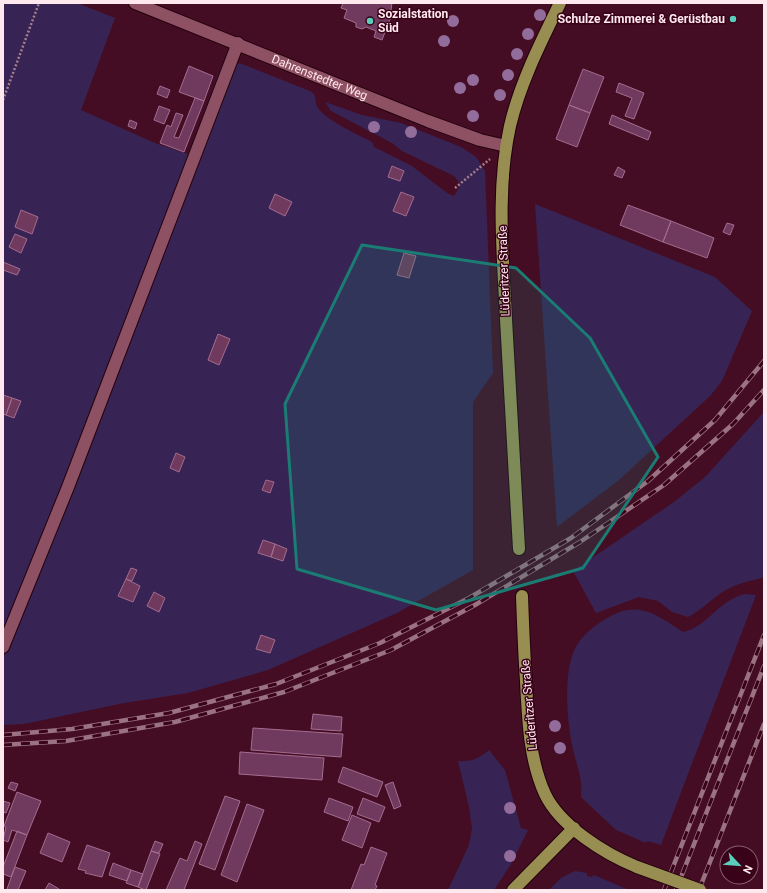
<svg xmlns="http://www.w3.org/2000/svg" width="767" height="893" viewBox="0 0 767 893" font-family="Roboto,sans-serif">
	<rect width="100%" height="100%" fill="#440d23"/>
	<path fill="#382454" d="M 3,3 L 77,3 L 115,18 L 81,110 L 155,143 L 188,154 L 223,62 L 225,63 L 97,401 L 3,634 Z
		M 235,63 L 242,64 L 310,91 L 314,94 C 316,99 315,103 318,108 C 327,121 357,134 372,142 L 374,147 L 412,166 L 447,193 L 454,196 L 460,186 L 459,182 L 454,176 L 402,151 L 392,143 L 331,111 L 325,102 L 362,115 L 401,123 L 461,147 L 476,157 L 485,171 L 493,373 L 473,402 L 473,570 L 397,613 L 268,670 L 188,693 L 124,703 L 24,724 L 3,725 L 3,659 L 8,643 Z
		M 535,204 L 715,277 L 752,311 L 722,381 L 710,396 L 619,480 L 557,527 Z
		M 764,412 L 764,574 L 762,578 C 749,581 736,584 724,591 C 711,599 702,610 688,617 L 672,612 L 658,601 L 639,597 L 596,613 L 573,571 L 674,502 L 705,477 Z
		M 745,594 L 756,595 L 661,845 L 647,841 L 646,843 L 616,830 L 581,797 C 583,780 577,766 573,750 C 567,722 562,670 577,645 C 583,635 594,626 604,620 C 637,599 654,613 683,632 C 707,627 719,600 745,594 Z
		M 489,750 L 505,770 L 521,828 L 528,830 L 511,864 L 494,890 L 448,890 L 469,845 L 472,828 L 469,807 L 458,761 C 472,762 478,759 489,750 Z
		M 575,871 L 587,873 L 587,876 L 592,877 L 594,875 L 629,890 L 549,890 L 561,878 Z"/>
	<path fill="#6f3a5d" stroke="#a46c90" d="M 343,3 L 392,3 L 391,10 L 393,11 L 382,40 L 374,37 L 376,31 L 366,27 L 362,29 L 356,27 L 356,23 L 344,18 L 347,10 L 341,8 Z
		M 189,66 L 213,76 L 204,101 L 179,92 Z
		M 583,69 L 604,77 L 590,113 L 569,105 Z
		M 619,83 L 644,93 L 634,119 L 625,116 L 632,98 L 616,92 Z
		M 160,86 L 170,90 L 167,98 L 157,94 Z
		M 195,98 L 204,101 L 184,152 L 160,143 L 167,125 L 171,127 L 176,113 L 183,115 L 174,137 L 179,138 Z
		M 569,105 L 590,113 L 577,147 L 556,139 Z
		M 159,106 L 170,110 L 164,124 L 154,120 Z
		M 612,115 L 651,132 L 648,140 L 609,124 Z
		M 130,120 L 137,123 L 135,129 L 128,126 Z
		M 392,166 L 404,171 L 400,181 L 388,177 Z
		M 618,167 L 625,171 L 622,178 L 614,175 Z
		M 401,192 L 414,197 L 406,216 L 393,211 Z
		M 275,194 L 292,202 L 285,216 L 269,208 Z
		M 628,205 L 671,221 L 663,242 L 620,225 Z
		M 21,210 L 38,217 L 32,234 L 15,227 Z
		M 671,221 L 714,238 L 707,258 L 663,242 Z
		M 727,223 L 734,225 L 730,235 L 723,232 Z
		M 15,234 L 27,239 L 21,253 L 9,247 Z
		M 404,253 L 416,256 L 409,278 L 397,275 Z
		M 3,262 L 20,269 L 17,275 L 3,270 Z
		M 218,334 L 230,339 L 219,365 L 208,360 Z
		M 3,395 L 12,398 L 6,415 L 3,414 Z
		M 12,398 L 21,401 L 14,418 L 6,415 Z
		M 176,453 L 185,457 L 179,472 L 170,468 Z
		M 266,480 L 274,482 L 270,493 L 262,490 Z
		M 263,540 L 275,544 L 271,557 L 258,553 Z
		M 275,544 L 287,549 L 283,561 L 271,557 Z
		M 131,568 L 137,570 L 132,581 L 126,579 Z
		M 126,579 L 140,586 L 133,602 L 118,596 Z
		M 154,592 L 165,598 L 159,612 L 147,606 Z
		M 261,635 L 275,640 L 270,653 L 256,649 Z
		M 313,714 L 342,717 L 341,731 L 311,729 Z
		M 253,728 L 343,734 L 341,757 L 251,750 Z
		M 240,752 L 324,758 L 322,780 L 239,774 Z
		M 343,767 L 383,782 L 377,797 L 338,782 Z
		M 11,782 L 18,784 L 15,791 L 8,788 Z
		M 393,782 L 401,806 L 394,809 L 385,785 Z
		M 17,792 L 41,801 L 27,835 L 12,830 L 8,842 L 3,840 L 6,827 L 4,826 Z
		M 225,796 L 240,801 L 215,870 L 199,864 Z
		M 329,798 L 353,807 L 348,821 L 324,812 Z
		M 363,798 L 385,807 L 379,822 L 357,814 Z
		M 3,801 L 10,803 L 6,813 L 3,812 Z
		M 247,804 L 264,810 L 237,882 L 221,875 Z
		M 352,815 L 371,823 L 362,848 L 342,840 Z
		M 17,831 L 27,835 L 11,877 L 3,874 L 3,867 Z
		M 48,833 L 70,842 L 62,862 L 40,853 Z
		M 155,841 L 163,844 L 159,853 L 151,851 Z
		M 195,841 L 202,844 L 184,890 L 166,890 L 180,858 L 187,861 Z
		M 87,845 L 110,853 L 102,877 L 85,873 L 86,871 L 78,869 Z
		M 371,847 L 387,853 L 375,885 L 377,886 L 375,890 L 351,890 L 361,864 L 364,865 Z
		M 151,851 L 160,854 L 146,890 L 145,890 L 138,887 Z
		M 113,863 L 131,870 L 127,881 L 109,875 Z
		M 15,867 L 26,871 L 18,890 L 8,890 L 7,889 Z
		M 131,870 L 143,874 L 138,887 L 126,883 Z
		M 49,883 L 59,889 L 58,890 L 45,890 Z"/>
	<g fill="none" stroke-linecap="round" stroke-linejoin="round">
		<g stroke="#23000d" stroke-width="14">
			<g id="minor">
				<path id="s1" d="M 135,3 L 428,121 L 480,140 L 506,146"/>
				<path d="M 3,647 L 68,487 L 238,43"/>
			</g>
		</g>
		<g stroke="#23000d" stroke-width="14">
			<path id="major" d="M 519,549 C 515,473 511,396 506,319 C 503,256 496,189 510,126 C 520,83 541,42 560,3
				M 522,596 C 523,624 524,652 526,681 C 528,719 529,759 545,794 C 560,826 605,854 637,867
				M 513,890 L 574,828"/>
		</g>
		<path stroke="#a57f8c" stroke-width="2.5" stroke-dasharray="2 2" stroke-linecap="butt" d="M 3,100 L 39,3
			M 455,188 L 490,159"/>
		<use href="#minor" stroke="#8e5063" stroke-width="12"/>
		<use href="#major" stroke="#988e52" stroke-width="12"/>
		<g stroke="#9a7281" stroke-width="4.5">
			<path id="rail" d="M 3,735 L 72,729 L 169,713 L 276,684 L 380,643 L 469,598 L 571,538 L 648,481 L 715,420 L 764,361
				M 3,745 L 66,741 L 175,722 L 284,692 L 391,650 L 475,605 L 580,542 L 664,485 L 733,424 L 764,390
				M 664,890 L 764,635
				M 676,890 L 764,666
				M 699,890 L 764,724"/>
		</g>
		<use href="#rail" stroke="#390219" stroke-width="3" stroke-dasharray="9" stroke-linecap="butt"/>
		<g stroke="#23000d" stroke-width="14" stroke-linecap="butt">
			<path id="major-bridge" d="M 637,867 L 700,890"/>
		</g>
		<use href="#major-bridge" stroke="#988e52" stroke-width="12"/>
	</g>
	<g fill="#926c9a">
		<circle cx="540" cy="15" r="6"/>
		<circle cx="453" cy="21" r="6"/>
		<circle cx="528" cy="34" r="6"/>
		<circle cx="444" cy="41" r="6"/>
		<circle cx="517" cy="54" r="6"/>
		<circle cx="508" cy="75" r="6"/>
		<circle cx="473" cy="80" r="6"/>
		<circle cx="460" cy="88" r="6"/>
		<circle cx="500" cy="95" r="6"/>
		<circle cx="473" cy="116" r="6"/>
		<circle cx="374" cy="127" r="6"/>
		<circle cx="411" cy="132" r="6"/>
		<circle cx="555" cy="726" r="6"/>
		<circle cx="560" cy="748" r="6"/>
		<circle cx="510" cy="808" r="6"/>
		<circle cx="510" cy="856" r="6"/>
	</g>
	<path fill="#1b7c74" fill-opacity="0.2" stroke="#1b7c74" stroke-width="3" stroke-linejoin="round" d="M 362,245 L 516,268 L 590,338 L 658,457 L 583,568 L 436,610 L 297,569 L 285,404 Z"/>
	<g fill="#5bcebb" stroke="#390219" stroke-width="1.5">
		<circle cx="733" cy="19" r="4"/>
		<circle cx="370" cy="21" r="4"/>
	</g>
	<g text-anchor="middle" stroke-width="3" stroke-linejoin="round" paint-order="stroke">
		<g font-size="12" font-weight="bold" fill="#ffe8ee" stroke="#390219" text-anchor="start">
			<text x="378" y="18">Sozialstation<tspan x="378" dy="14">Süd</tspan></text>
			<text x="725" y="23" text-anchor="end">Schulze Zimmerei &amp; Gerüstbau</text>
		</g>
		<g font-size="12" fill="#ffe8ee" stroke="#390219">
			<text dy="4" stroke="none"><textPath href="#s1" startOffset="199">Dahrenstedter Weg</textPath></text>
			<text transform="translate(504 271) rotate(-92)" y="4">Lüderitzer Straße</text>
			<text transform="translate(529 705) rotate(-95)" y="4">Lüderitzer Straße</text>
		</g>
	</g>
	<rect width="767" height="893" fill="none" stroke="#ffe8ee" stroke-width="8"/>
	<g transform="translate(739 865) rotate(116)"><circle r="19" fill="#390219" stroke="#885e6e"/>
	<path d="M0-3L7 15L0 10L-7 15Z" fill="#5bcebb"/>
	<text y="-6" font-size="11" font-weight="bold" text-anchor="middle" fill="#ffe8ee">N</text>
	</g>
</svg>
